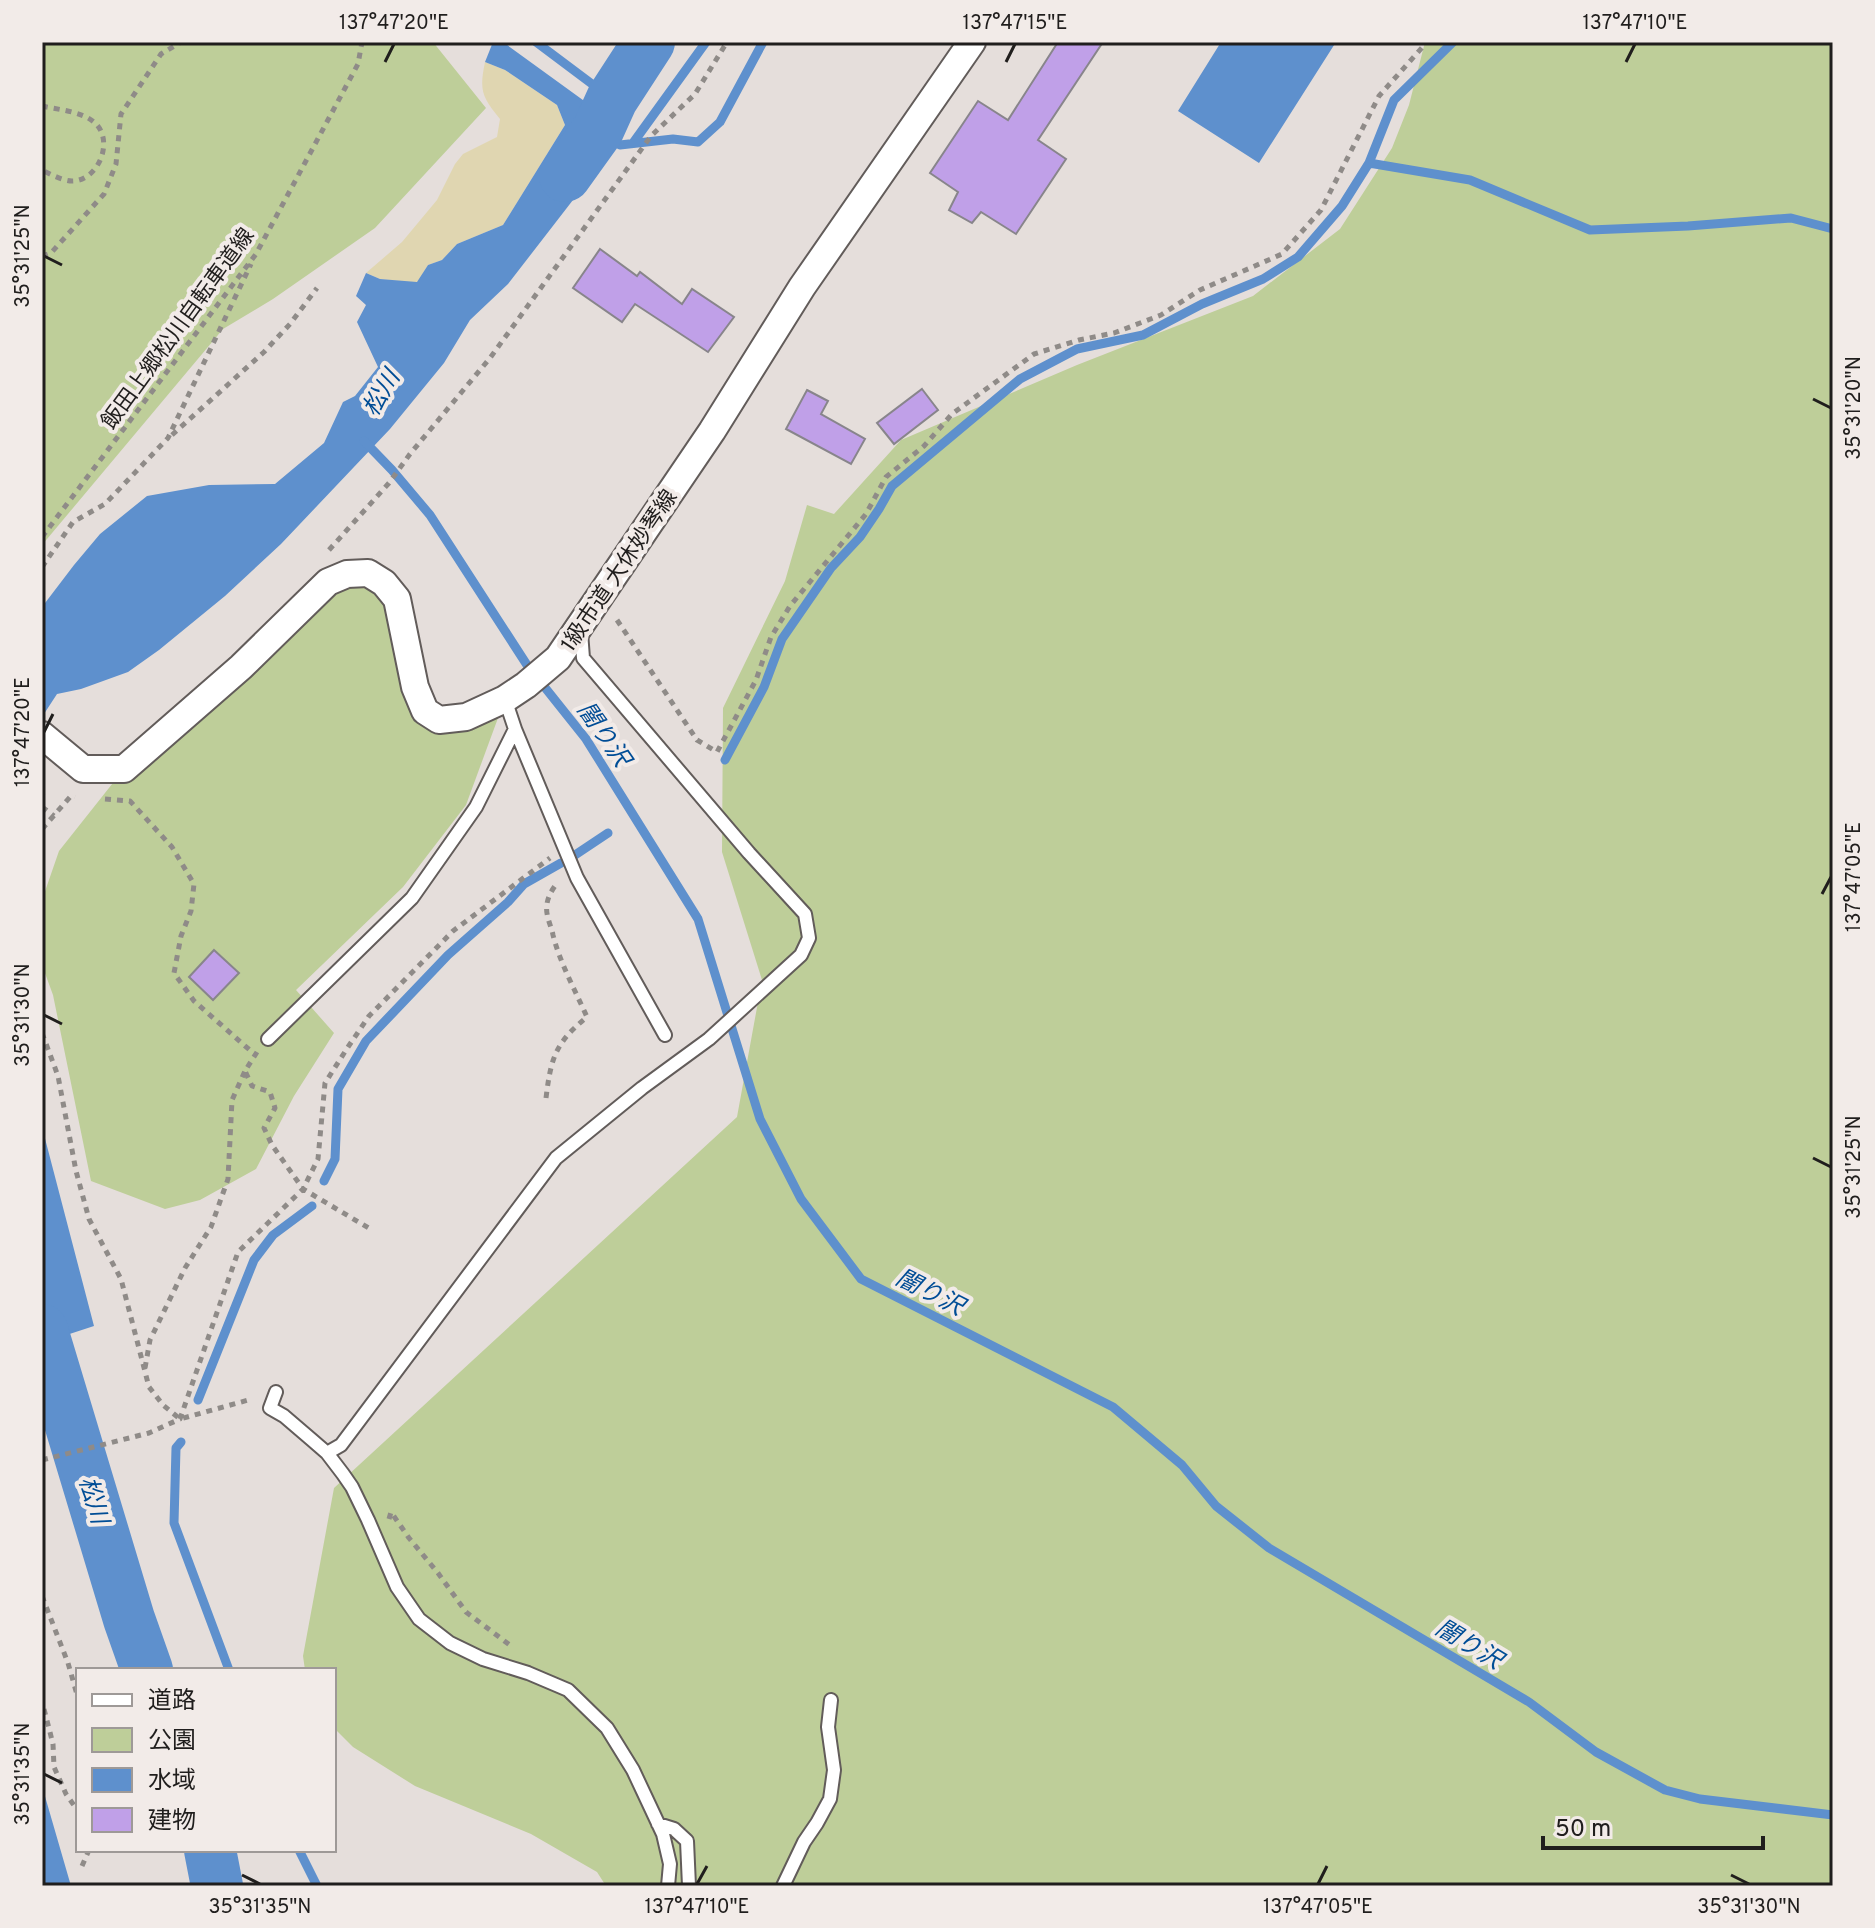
<svg xmlns="http://www.w3.org/2000/svg" width="1875" height="1928" viewBox="0 0 1875 1928" font-family="Overpass,'Noto Sans JP',sans-serif">
	<rect width="100%" height="100%" fill="#e5dedb"/>
	<path fill="#bece99" d="M 42,42 L 433,42 L 486,108 L 375,228 L 273,299 L 223,329 L 42,545 Z
		M 1425,42 L 1833,42 L 1833,1886 L 606,1886 L 597,1872 L 531,1834 L 415,1786 L 353,1747 L 334,1728 L 334,1670 L 305,1670 L 303,1656 L 334,1488 L 737,1117 L 762,980 L 722,852 L 723,708 L 785,581 L 807,505 L 834,514 L 901,440 L 1077,365 L 1253,296 L 1340,229 L 1392,148 L 1409,105 Z
		M 328,582 L 384,583 L 425,710 L 505,699 L 466,805 L 403,887 L 296,990 L 334,1033 L 294,1096 L 256,1169 L 200,1200 L 165,1209 L 91,1181 L 53,995 L 42,965 L 42,900 L 59,851 L 124,769 Z"/>
	<path fill="#e0d6b1" d="M 485,62 L 505,70 L 557,105 L 565,125 L 503,225 L 457,244 L 442,260 L 428,265 L 417,283 L 380,279 L 366,273 L 402,242 L 437,200 L 455,164 L 463,154 L 497,137 L 500,119 C 482,97 479,91 485,62 Z"/>
	<path fill="#5e90cd" d="M 493,42 L 503,42 L 616,124 L 590,178 L 508,284 L 470,320 L 444,363 L 390,429 L 281,544 L 225,596 L 159,650 L 128,672 L 81,689 L 57,694 L 42,717 L 42,607 L 74,565 L 100,534 L 147,496 L 209,485 L 275,484 L 324,443 L 343,402 L 355,396 L 378,367 L 357,322 L 366,305 L 356,296 L 366,273 L 380,279 L 417,282 L 428,265 L 442,260 L 457,244 L 503,225 L 565,125 L 557,105 L 505,70 L 485,62 Z
		M 1221,42 L 1336,42 L 1259,163 L 1178,111 Z
		M 42,1127 L 94,1326 L 42,1343 Z
		M 42,1786 L 71,1886 L 42,1886 Z"/>
	<g fill="none" stroke-linecap="round" stroke-linejoin="round">
		<path stroke="#5e90cd" stroke-width="9" d="M 536,42 L 612,99
			M 600,132 L 620,145 L 673,139 L 698,142 L 720,122 L 763,42
			M 633,143 L 706,42
			M 1369,163 L 1470,180 L 1590,230 L 1688,226 L 1791,218 L 1833,229
			M 364,441 L 392,470 L 430,515 L 527,665 L 586,739 L 698,919 L 760,1119 L 801,1199 L 861,1279 L 1113,1407 L 1182,1465 L 1216,1506 L 1269,1548 L 1529,1702 L 1596,1752 L 1665,1790 L 1700,1799 L 1833,1815
			M 725,760 L 764,687 L 782,639 L 831,568 L 860,537 L 879,509 L 892,486 L 1020,379 L 1077,349 L 1143,335 L 1202,304 L 1263,279 L 1298,257 L 1342,206 L 1369,163 L 1394,100 L 1453,42
			M 575,855 L 608,833
			M 324,1181 L 335,1159 L 338,1089 L 366,1041 L 448,955 L 508,902 L 524,884 L 561,863
			M 198,1400 L 254,1260 L 273,1235 L 312,1206
			M 181,1442 L 176,1448 L 174,1523 L 229,1670
			M 299,1850 L 317,1886"/>
		<path stroke="#5e90cd" stroke-width="52" d="M 565,176 L 598,130 L 612,99 L 649,42
			M 42,1330 L 129,1619 L 147,1670
			M 210,1850 L 217,1886"/>
	</g>
	<path fill="#c0a0e8" stroke="#88858b" stroke-width="2" d="M 1058,42 L 1103,42 L 1038,140 L 1066,159 L 1016,234 L 981,212 L 972,223 L 949,210 L 958,192 L 930,173 L 978,101 L 1008,120 Z
		M 600,249 L 637,276 L 640,272 L 682,304 L 692,289 L 734,317 L 708,352 L 635,304 L 622,322 L 573,288 Z
		M 922,389 L 938,410 L 894,444 L 877,423 Z
		M 807,390 L 828,401 L 821,414 L 865,439 L 851,464 L 786,429 Z
		M 214,950 L 239,973 L 213,1000 L 189,977 Z"/>
	<g fill="none" stroke-linecap="round" stroke-linejoin="round">
		<g stroke="#625c5a" stroke-width="16">
			<path id="service" d="M 505,699 L 515,729 L 577,878 L 665,1035
				M 268,1039 L 412,898 L 476,807 L 515,729
				M 276,1392 L 270,1408 L 284,1416 L 312,1440 L 327,1453 L 343,1474 L 352,1487 L 368,1520 L 397,1587 L 419,1619 L 450,1643 L 483,1659 L 528,1673 L 568,1690 L 607,1728 L 633,1770 L 663,1834 L 670,1864 L 668,1886
				M 327,1453 L 341,1445 L 556,1158 L 642,1088 L 709,1039 L 801,955 L 809,938 L 805,914 L 749,853 L 583,658 L 581,632
				M 658,1824 L 674,1829 L 687,1841 L 689,1886
				M 783,1886 L 804,1842 L 817,1823 L 830,1799 L 834,1770 L 828,1727 L 831,1700"/>
		</g>
		<g stroke="#625c5a" stroke-width="30">
			<path id="minor" d="M 42,735 L 83,769 L 124,769 L 241,667 L 328,582 L 347,574 L 368,573 L 384,583 L 397,599 L 415,687 L 425,711 L 439,720 L 466,717 L 505,699 L 526,685 L 558,658 L 712,431 L 802,287 L 972,42"/>
		</g>
		<path stroke="#8f8b88" stroke-width="5" stroke-dasharray="6 6" stroke-linecap="butt" d="M 42,106 C 59,110 83,111 96,124 C 114,142 98,181 72,181 C 63,181 50,174 42,170
			M 42,256 L 51,253 L 104,194 L 116,164 L 121,114 L 161,54 L 181,42
			M 172,435 L 264,352 L 290,324 L 317,288
			M 42,537 L 256,254 L 358,64 L 362,42
			M 329,550 L 389,483 L 410,454 L 490,358 L 651,136 L 695,94 L 727,42
			M 42,567 L 73,522 L 105,504 L 168,438 L 251,264
			M 617,620 L 697,740 L 717,752 L 756,680 L 771,637 L 790,606 L 866,514 L 886,477 L 924,446 L 952,414 L 1034,354 L 1079,340 L 1114,333 L 1161,315 L 1200,290 L 1282,254 L 1321,210 L 1379,96 L 1427,42
			M 42,795 L 43,793
			M 105,799 L 130,801 L 172,847 L 194,884 L 191,911 L 181,936 L 174,973 L 194,1001 L 252,1052
			M 42,807 L 54,816
			M 42,829 L 71,796 L 75,797
			M 42,1033 L 58,1076 L 76,1171 L 89,1219 L 121,1279 L 149,1387 L 163,1405 L 180,1419 L 252,1399
			M 257,1052 L 245,1071 L 252,1086 L 270,1092 L 275,1108 L 264,1128 L 272,1145 L 303,1189 L 372,1230
			M 546,1098 C 551,1058 555,1043 587,1017 C 575,990 560,963 553,935 C 551,925 545,915 547,904 C 548,896 553,888 558,882
			M 145,1368 L 150,1340 L 185,1268 L 211,1227 L 228,1179 L 232,1100 L 245,1071
			M 42,1460 L 149,1433 L 180,1419 L 238,1252 L 303,1189 L 318,1159 L 325,1083 L 348,1047 L 369,1016 L 453,931 L 550,858
			M 389,1519 L 391,1512 L 409,1538 L 438,1573 L 466,1612 L 511,1646
			M 42,1596 L 68,1663 L 78,1698
			M 44,1709 L 53,1744 L 54,1767 L 66,1794 L 78,1811
			M 82,1866 L 89,1850"/>
		<use href="#service" stroke="#fff" stroke-width="12"/>
		<use href="#minor" stroke="#fff" stroke-width="26"/>
	</g>
	<path fill="none" stroke="#201e1d" stroke-width="3" d="M 385,62 L 394,44M 1006,62 L 1015,44M 1626,62 L 1635,44M 44,256 L 62,265M 1813,399 L 1831,408M 44,732 L 53,714M 1822,894 L 1831,877M 44,1015 L 62,1024M 1813,1158 L 1831,1167M 44,1774 L 62,1783M 242,1875 L 260,1884M 1731,1875 L 1749,1884M 697,1884 L 707,1866M 1318,1884 L 1327,1866"/>
	<g text-anchor="middle" stroke-width="8" stroke-linejoin="round" paint-order="stroke">
		<g font-size="22" fill="#201e1d" stroke="#f2ebe8">
			<text transform="translate(177 328) rotate(-54)" y="8">飯田上郷松川自転車道線</text>
			<text transform="translate(618 570) rotate(-56)" y="8">1級市道 大休妙琴線</text>
		</g>
		<g font-size="24" font-style="italic" fill="#004d96" stroke="#f2ebe8">
			<text transform="translate(381 393) rotate(-59)" y="8">松川</text>
			<text transform="translate(604 734) rotate(55)" y="8">闇り沢</text>
			<text transform="translate(930 1292) rotate(27)" y="8">闇り沢</text>
			<text transform="translate(94 1500) rotate(73)" y="8">松川</text>
			<text transform="translate(1469 1644) rotate(31)" y="8">闇り沢</text>
		</g>
	</g>
	<rect width="1875" height="1928" fill="none" stroke="#f2ebe8" stroke-width="88"/>
	<rect x="76" y="1668" width="260" height="184" fill="#f2ebe8" stroke="#9e9997" stroke-width="2"/>
	<rect x="92" y="1694" width="40" height="12" fill="#ffffff" stroke="#9e9997" stroke-width="2"/>
	<text x="148" y="1708" font-size="24" fill="#201e1d">道路</text>
	<rect x="92" y="1728" width="40" height="24" fill="#bece99" stroke="#9e9997" stroke-width="2"/>
	<text x="148" y="1748" font-size="24" fill="#201e1d">公園</text>
	<rect x="92" y="1768" width="40" height="24" fill="#5e90cd" stroke="#9e9997" stroke-width="2"/>
	<text x="148" y="1788" font-size="24" fill="#201e1d">水域</text>
	<rect x="92" y="1808" width="40" height="24" fill="#c0a0e8" stroke="#9e9997" stroke-width="2"/>
	<text x="148" y="1828" font-size="24" fill="#201e1d">建物</text>
	<path d="M1543 1836v12h220v-12" fill="none" stroke="#201e1d" stroke-width="4"/>
	<text x="1555" y="1836" font-size="24" fill="#201e1d" stroke="#f2ebe8" stroke-width="6" paint-order="stroke">50 m</text>
	<rect x="44" y="44" width="1787" height="1840" fill="none" stroke="#201e1d" stroke-width="3"/>
	<g font-size="20" text-anchor="middle" fill="#201e1d">
		<text x="394" y="29">137°47'20"E</text>
		<text x="1015" y="29">137°47'15"E</text>
		<text x="1635" y="29">137°47'10"E</text>
		<text transform="translate(22 256) rotate(-90)" y="7">35°31'25"N</text>
		<text transform="translate(1853 408) rotate(-90)" y="7">35°31'20"N</text>
		<text transform="translate(22 732) rotate(-90)" y="7">137°47'20"E</text>
		<text transform="translate(1853 877) rotate(-90)" y="7">137°47'05"E</text>
		<text transform="translate(22 1015) rotate(-90)" y="7">35°31'30"N</text>
		<text transform="translate(1853 1167) rotate(-90)" y="7">35°31'25"N</text>
		<text transform="translate(22 1774) rotate(-90)" y="7">35°31'35"N</text>
		<text x="260" y="1913">35°31'35"N</text>
		<text x="697" y="1913">137°47'10"E</text>
		<text x="1318" y="1913">137°47'05"E</text>
		<text x="1749" y="1913">35°31'30"N</text>
	</g>
</svg>
